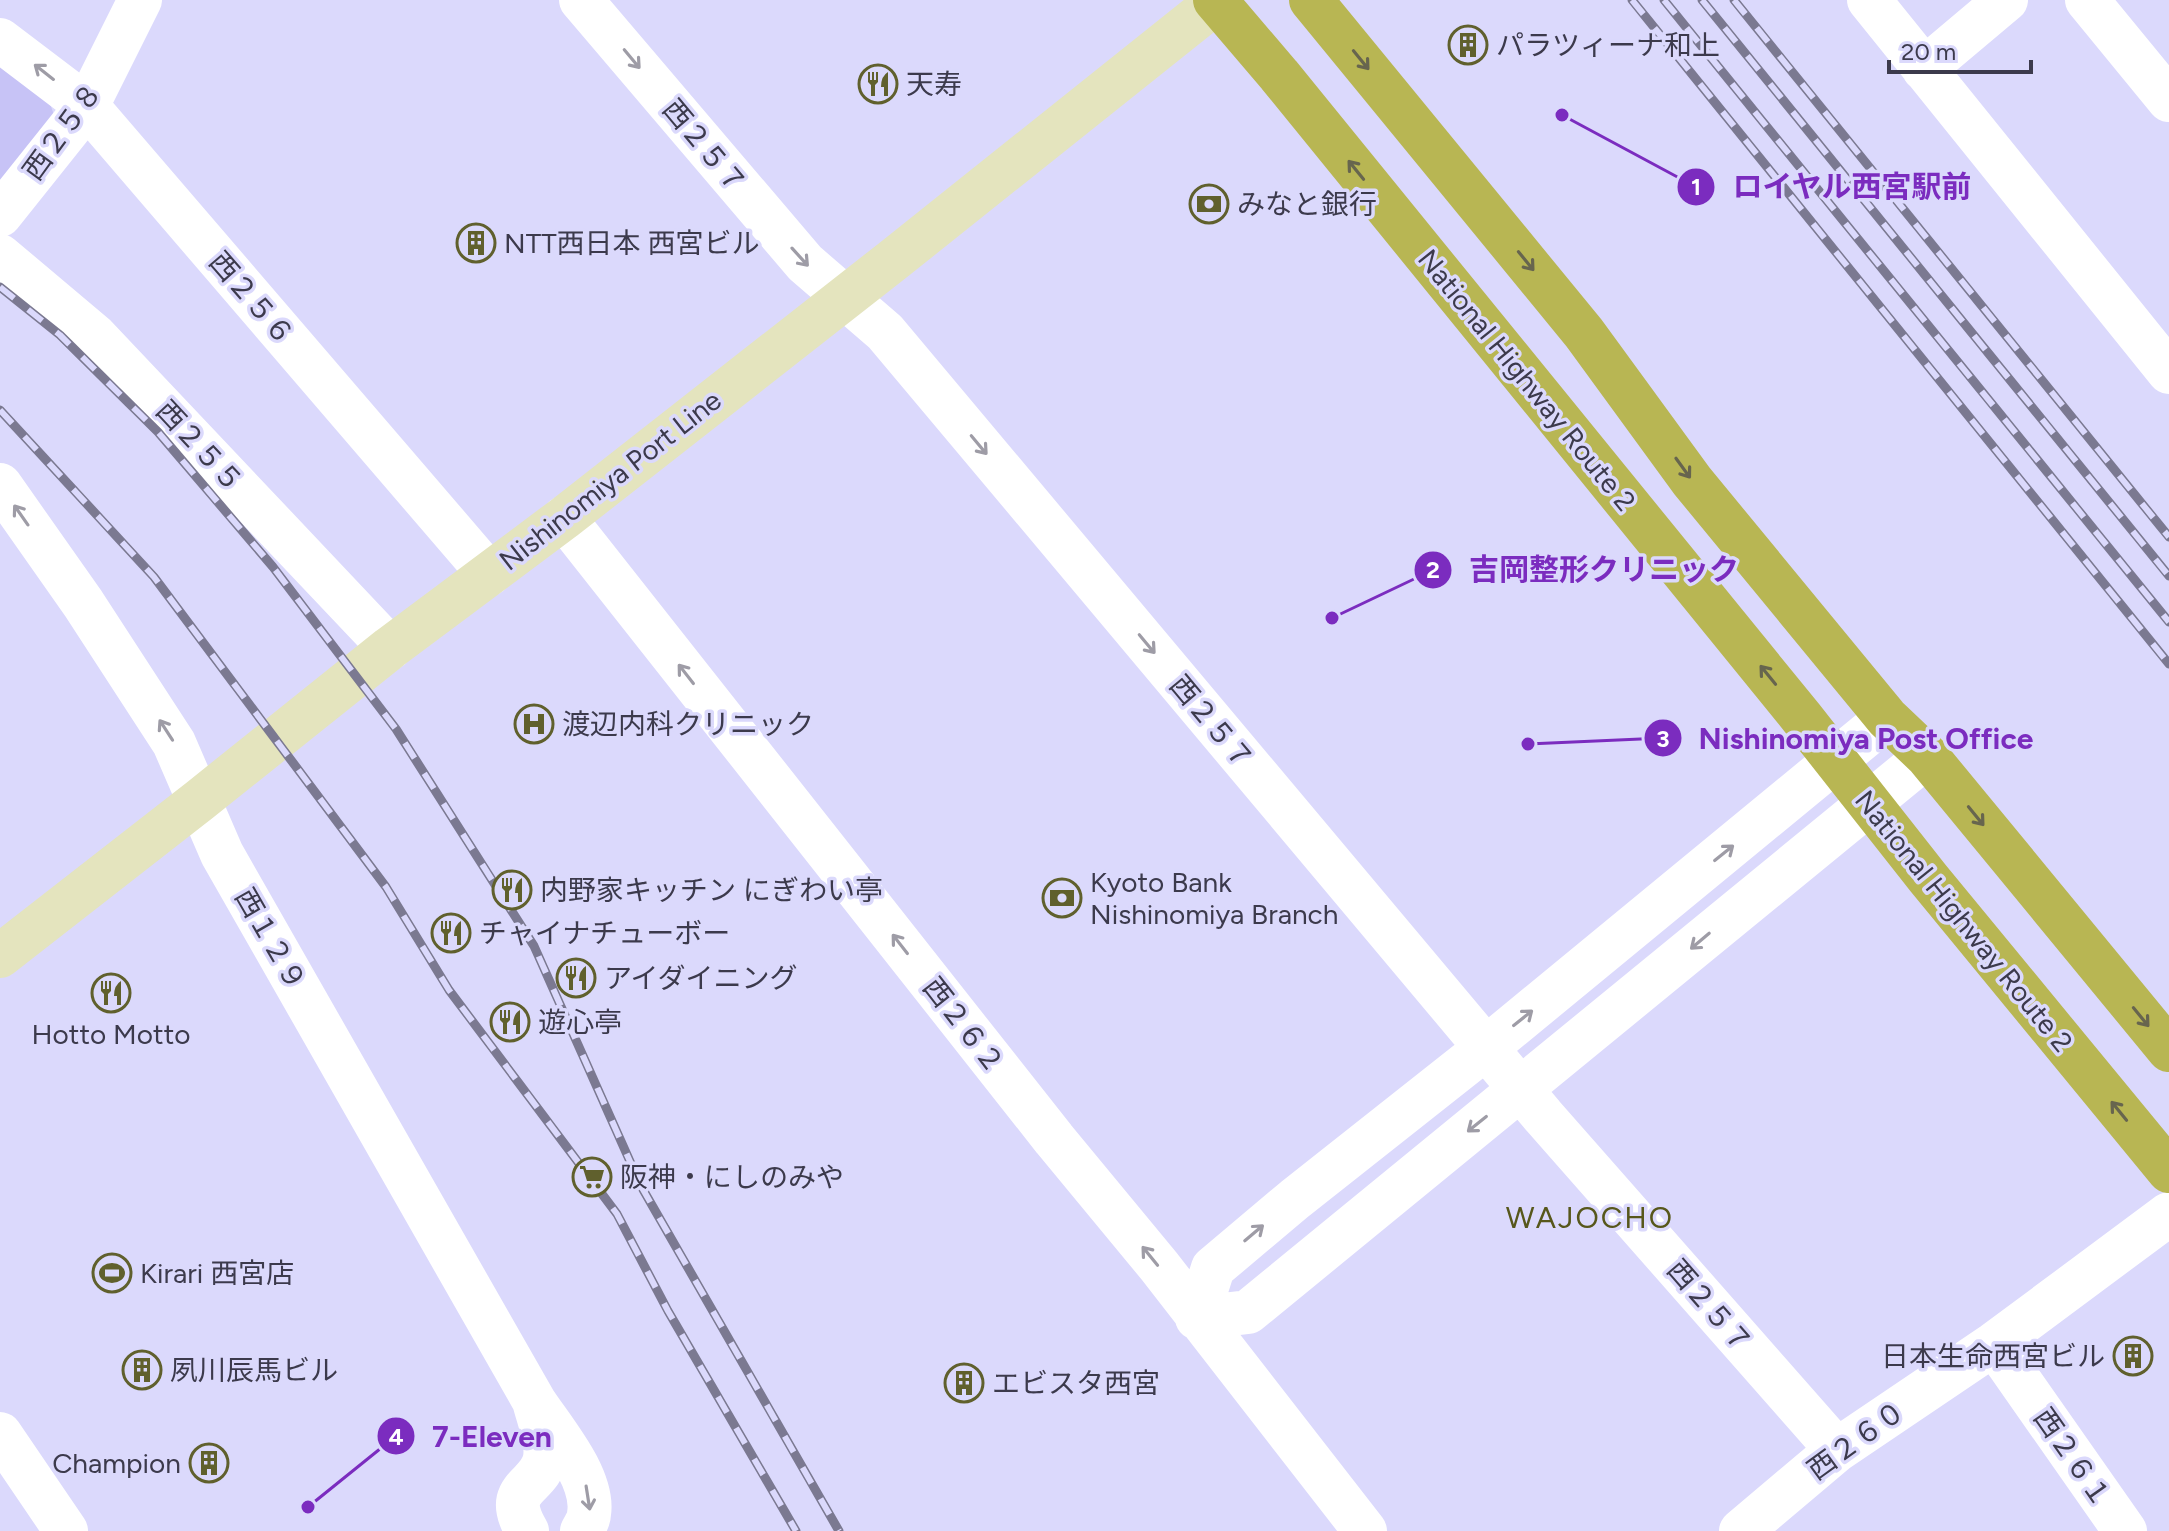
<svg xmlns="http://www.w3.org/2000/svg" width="2169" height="1531" viewBox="0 0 2169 1531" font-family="Figtree,'Noto Sans JP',sans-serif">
	<rect width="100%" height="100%" fill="#dbd9fc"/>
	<path fill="#c7c3f6" d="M 0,62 L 47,95 L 54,115 L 0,185 Z"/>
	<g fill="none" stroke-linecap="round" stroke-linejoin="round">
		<path stroke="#fff" stroke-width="44" d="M 581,0 L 805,263 L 885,332 L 1543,1116 L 1837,1450
			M 1869,0 L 2169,372
			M 2087,0 L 2169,100
			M 0,40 L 87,106 L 489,574
			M 1924,69 L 2006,0
			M 0,215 L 87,106 L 140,0
			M 0,256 L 95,336 L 390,648
			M 0,485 L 83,603 L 174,743 L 222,854 L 534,1401
			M 564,518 L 1054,1139 L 1159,1266 L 1365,1531
			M 1197,1318 L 1248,1312 L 1927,756
			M 1197,1318 L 1213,1268 L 1295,1199 L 1486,1048 L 1887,718
			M 1994,1344 L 2125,1531
			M 527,1531 C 500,1486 541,1488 545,1458 C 548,1440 538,1418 534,1401 C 553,1430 595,1478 589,1514 C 589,1520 585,1525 582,1531
			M 1741,1531 L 1837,1450 L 1994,1344 L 2169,1214"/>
		<path stroke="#fff" stroke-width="44" d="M 0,1434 L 66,1531"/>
		<path stroke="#e4e4be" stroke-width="44" d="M 0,956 L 200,800 L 390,648 L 564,518 L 892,261 L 1219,0"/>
		<path stroke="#b8b653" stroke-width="44" d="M 1215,0 L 1279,75 L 1802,718 L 1928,878 L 2169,1171
			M 1311,0 L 1584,333 L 1692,481 L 1887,718 L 1927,756 L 2169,1050"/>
		<g stroke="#7b7991" stroke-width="9">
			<path id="rail" d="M 1632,0 L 2169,664
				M 1664,0 L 2169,622
				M 1702,0 L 2169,576
				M 1734,0 L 2169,537
				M 0,287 L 60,335 L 158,432 L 273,567 L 396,729 L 534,946 L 641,1186 L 839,1531
				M 0,410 L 154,577 L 386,887 L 449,990 L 617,1214 L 668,1311 L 796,1531"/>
		</g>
		<use href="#rail" stroke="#dbd9fc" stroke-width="6" stroke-dasharray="18" stroke-linecap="butt"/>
	</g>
	<defs><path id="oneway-shaft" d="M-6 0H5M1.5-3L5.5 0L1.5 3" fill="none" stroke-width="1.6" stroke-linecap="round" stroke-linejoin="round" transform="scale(2)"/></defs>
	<g stroke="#9e9ca6">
		<use href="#oneway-shaft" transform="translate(632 59) rotate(50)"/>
		<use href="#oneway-shaft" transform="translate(44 72) rotate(-142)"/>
		<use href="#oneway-shaft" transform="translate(800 257) rotate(48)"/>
		<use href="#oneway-shaft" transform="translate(979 445) rotate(50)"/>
		<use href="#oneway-shaft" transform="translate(21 515) rotate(-125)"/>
		<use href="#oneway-shaft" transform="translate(1147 644) rotate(50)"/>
		<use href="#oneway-shaft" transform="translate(686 674) rotate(-128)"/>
		<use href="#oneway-shaft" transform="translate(166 730) rotate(-123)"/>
		<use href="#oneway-shaft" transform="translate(1724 853) rotate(-39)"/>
		<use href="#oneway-shaft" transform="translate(1700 941) rotate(140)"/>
		<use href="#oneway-shaft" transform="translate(900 944) rotate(-128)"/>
		<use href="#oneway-shaft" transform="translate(1523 1018) rotate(-39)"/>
		<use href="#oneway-shaft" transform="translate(1477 1124) rotate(141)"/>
		<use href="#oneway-shaft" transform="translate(1254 1233) rotate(-40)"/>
		<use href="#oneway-shaft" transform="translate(1150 1256) rotate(-129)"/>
		<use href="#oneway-shaft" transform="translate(588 1498) rotate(81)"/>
	</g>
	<g stroke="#67654e">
		<use href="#oneway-shaft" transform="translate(1361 60) rotate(51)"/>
		<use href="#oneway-shaft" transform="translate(1356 170) rotate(-129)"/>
		<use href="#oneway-shaft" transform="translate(1526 261) rotate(51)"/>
		<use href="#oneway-shaft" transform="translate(1683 468) rotate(54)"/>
		<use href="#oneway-shaft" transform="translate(1768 675) rotate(-129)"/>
		<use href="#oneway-shaft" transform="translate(1976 816) rotate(51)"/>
		<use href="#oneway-shaft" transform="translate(2141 1017) rotate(51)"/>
		<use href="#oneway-shaft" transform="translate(2119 1111) rotate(-129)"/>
	</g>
	<defs>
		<g id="building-ring" transform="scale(2)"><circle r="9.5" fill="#dbd9fc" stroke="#60602d" stroke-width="1.5"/><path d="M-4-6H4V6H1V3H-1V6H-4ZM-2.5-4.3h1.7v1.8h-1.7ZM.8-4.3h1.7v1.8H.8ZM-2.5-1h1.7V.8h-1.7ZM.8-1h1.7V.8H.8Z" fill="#60602d"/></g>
		<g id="restaurant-ring" transform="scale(2)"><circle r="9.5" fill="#dbd9fc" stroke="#60602d" stroke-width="1.5"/><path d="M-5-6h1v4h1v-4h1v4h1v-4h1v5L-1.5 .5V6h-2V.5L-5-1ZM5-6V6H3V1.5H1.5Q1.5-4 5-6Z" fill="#60602d"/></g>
		<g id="bank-ring" transform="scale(2)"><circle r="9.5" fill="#dbd9fc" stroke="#60602d" stroke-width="1.5"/><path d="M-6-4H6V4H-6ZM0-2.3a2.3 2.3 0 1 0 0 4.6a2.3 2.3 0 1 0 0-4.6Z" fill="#60602d"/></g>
		<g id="hospital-ring" transform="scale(2)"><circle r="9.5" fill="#dbd9fc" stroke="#60602d" stroke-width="1.5"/><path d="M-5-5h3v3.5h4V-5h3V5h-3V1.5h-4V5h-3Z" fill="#60602d"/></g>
		<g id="supermarket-ring" transform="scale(2)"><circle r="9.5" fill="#dbd9fc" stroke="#60602d" stroke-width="1.5"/><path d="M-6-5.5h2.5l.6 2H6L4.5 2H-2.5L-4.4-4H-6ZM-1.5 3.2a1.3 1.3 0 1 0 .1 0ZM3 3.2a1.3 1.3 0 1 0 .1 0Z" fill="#60602d"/></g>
		<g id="stadium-ring" transform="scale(2)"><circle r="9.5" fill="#dbd9fc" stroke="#60602d" stroke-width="1.5"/><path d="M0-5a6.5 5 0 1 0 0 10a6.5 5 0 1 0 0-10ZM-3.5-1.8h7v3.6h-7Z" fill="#60602d"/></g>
	</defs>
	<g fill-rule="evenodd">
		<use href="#building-ring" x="1468" y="45"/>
		<use href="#restaurant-ring" x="878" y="84"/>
		<use href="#bank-ring" x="1209" y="204"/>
		<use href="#building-ring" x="476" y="243"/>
		<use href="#hospital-ring" x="534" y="724"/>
		<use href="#restaurant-ring" x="512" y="890"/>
		<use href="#bank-ring" x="1062" y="898"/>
		<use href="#restaurant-ring" x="451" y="933"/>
		<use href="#restaurant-ring" x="576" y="978"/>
		<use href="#restaurant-ring" x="111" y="993"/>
		<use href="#restaurant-ring" x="510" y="1022"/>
		<use href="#supermarket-ring" x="592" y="1177"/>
		<use href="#stadium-ring" x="112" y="1273"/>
		<use href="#building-ring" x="2133" y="1356"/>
		<use href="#building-ring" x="142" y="1370"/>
		<use href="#building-ring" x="964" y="1383"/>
		<use href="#building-ring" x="209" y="1463"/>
	</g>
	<g text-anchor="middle" stroke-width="7" stroke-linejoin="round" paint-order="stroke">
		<g font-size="28" fill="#3c3a4c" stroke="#dbd9fc" text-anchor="start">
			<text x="1496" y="55">パラツィーナ和上</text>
			<text x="906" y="94">天寿</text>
			<text x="1237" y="214">みなと銀行</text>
			<text x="504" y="253">NTT西日本 西宮ビル</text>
			<text x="562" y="734">渡辺内科クリニック</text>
			<text x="1090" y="892">Kyoto Bank<tspan x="1090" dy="32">Nishinomiya Branch</tspan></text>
			<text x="540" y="900">内野家キッチン にぎわい亭</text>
			<text x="479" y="943">チャイナチューボー</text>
			<text x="604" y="988">アイダイニング</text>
			<text x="538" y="1032">遊心亭</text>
			<text x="111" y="1044" text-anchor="middle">Hotto Motto</text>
			<text x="620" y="1187">阪神・にしのみや</text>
			<text x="140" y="1283">Kirari 西宮店</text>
			<text x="2105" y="1366" text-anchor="end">日本生命西宮ビル</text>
			<text x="170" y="1380">夙川辰馬ビル</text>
			<text x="992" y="1393">エビスタ西宮</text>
			<text x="181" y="1473" text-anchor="end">Champion</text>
		</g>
		<g font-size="28" fill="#3c3a4c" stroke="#dbd9fc">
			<text transform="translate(62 131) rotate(-54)" y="10">西２５８</text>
			<text transform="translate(705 146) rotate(50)" y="10">西２５７</text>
			<text transform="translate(252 298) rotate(49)" y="10">西２５６</text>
			<text transform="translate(1527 380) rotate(51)" y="10">National Highway Route 2</text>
			<text transform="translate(200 446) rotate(47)" y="10">西２５５</text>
			<text transform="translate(610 480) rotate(-38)" y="10">Nishinomiya Port Line</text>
			<text transform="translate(1212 722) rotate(50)" y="10">西２５７</text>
			<text transform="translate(1964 921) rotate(51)" y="10">National Highway Route 2</text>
			<text transform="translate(271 939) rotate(60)" y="10">西１２９</text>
			<text transform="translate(964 1025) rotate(52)" y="10">西２６２</text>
			<text transform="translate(1710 1306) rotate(49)" y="10">西２５７</text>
			<text transform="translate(1856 1440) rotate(-36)" y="10">西２６０</text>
			<text transform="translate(2073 1457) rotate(55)" y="10">西２６１</text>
		</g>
		<g font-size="30" letter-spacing="2" fill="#57571b" stroke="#dbd9fc">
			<text x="1590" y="1228">WAJOCHO</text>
		</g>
	</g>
	<path fill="none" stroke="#7b2cbf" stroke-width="3" d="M1562 115L1696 187M1332 618L1433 570M1528 744L1663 738M308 1507L396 1436"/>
	<g fill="#7b2cbf" stroke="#dbd9fc" stroke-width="3">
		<circle cx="1562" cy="115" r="8"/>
		<circle cx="1332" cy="618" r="8"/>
		<circle cx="1528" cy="744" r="8"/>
		<circle cx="308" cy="1507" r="8"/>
		<circle cx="1696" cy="187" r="20"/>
		<circle cx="1433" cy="570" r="20"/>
		<circle cx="1663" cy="738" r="20"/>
		<circle cx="396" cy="1436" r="20"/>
	</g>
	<g font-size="24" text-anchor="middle" font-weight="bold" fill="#fff">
		<text x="1696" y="195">1</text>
		<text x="1433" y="578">2</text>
		<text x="1663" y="747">3</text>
		<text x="396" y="1445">4</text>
	</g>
	<g font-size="30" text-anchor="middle" font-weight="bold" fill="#7b2cbf" stroke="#dbd9fc" stroke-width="7" stroke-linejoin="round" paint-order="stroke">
		<text x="1852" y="197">ロイヤル西宮駅前</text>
		<text x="1604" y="580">吉岡整形クリニック</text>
		<text x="1866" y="749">Nishinomiya Post Office</text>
		<text x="492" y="1447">7-Eleven</text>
	</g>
	<path d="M1889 60v12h142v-12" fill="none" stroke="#3c3a4c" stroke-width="4"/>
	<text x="1901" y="60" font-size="24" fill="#3c3a4c" stroke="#dbd9fc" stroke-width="6" paint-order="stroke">20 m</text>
</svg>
